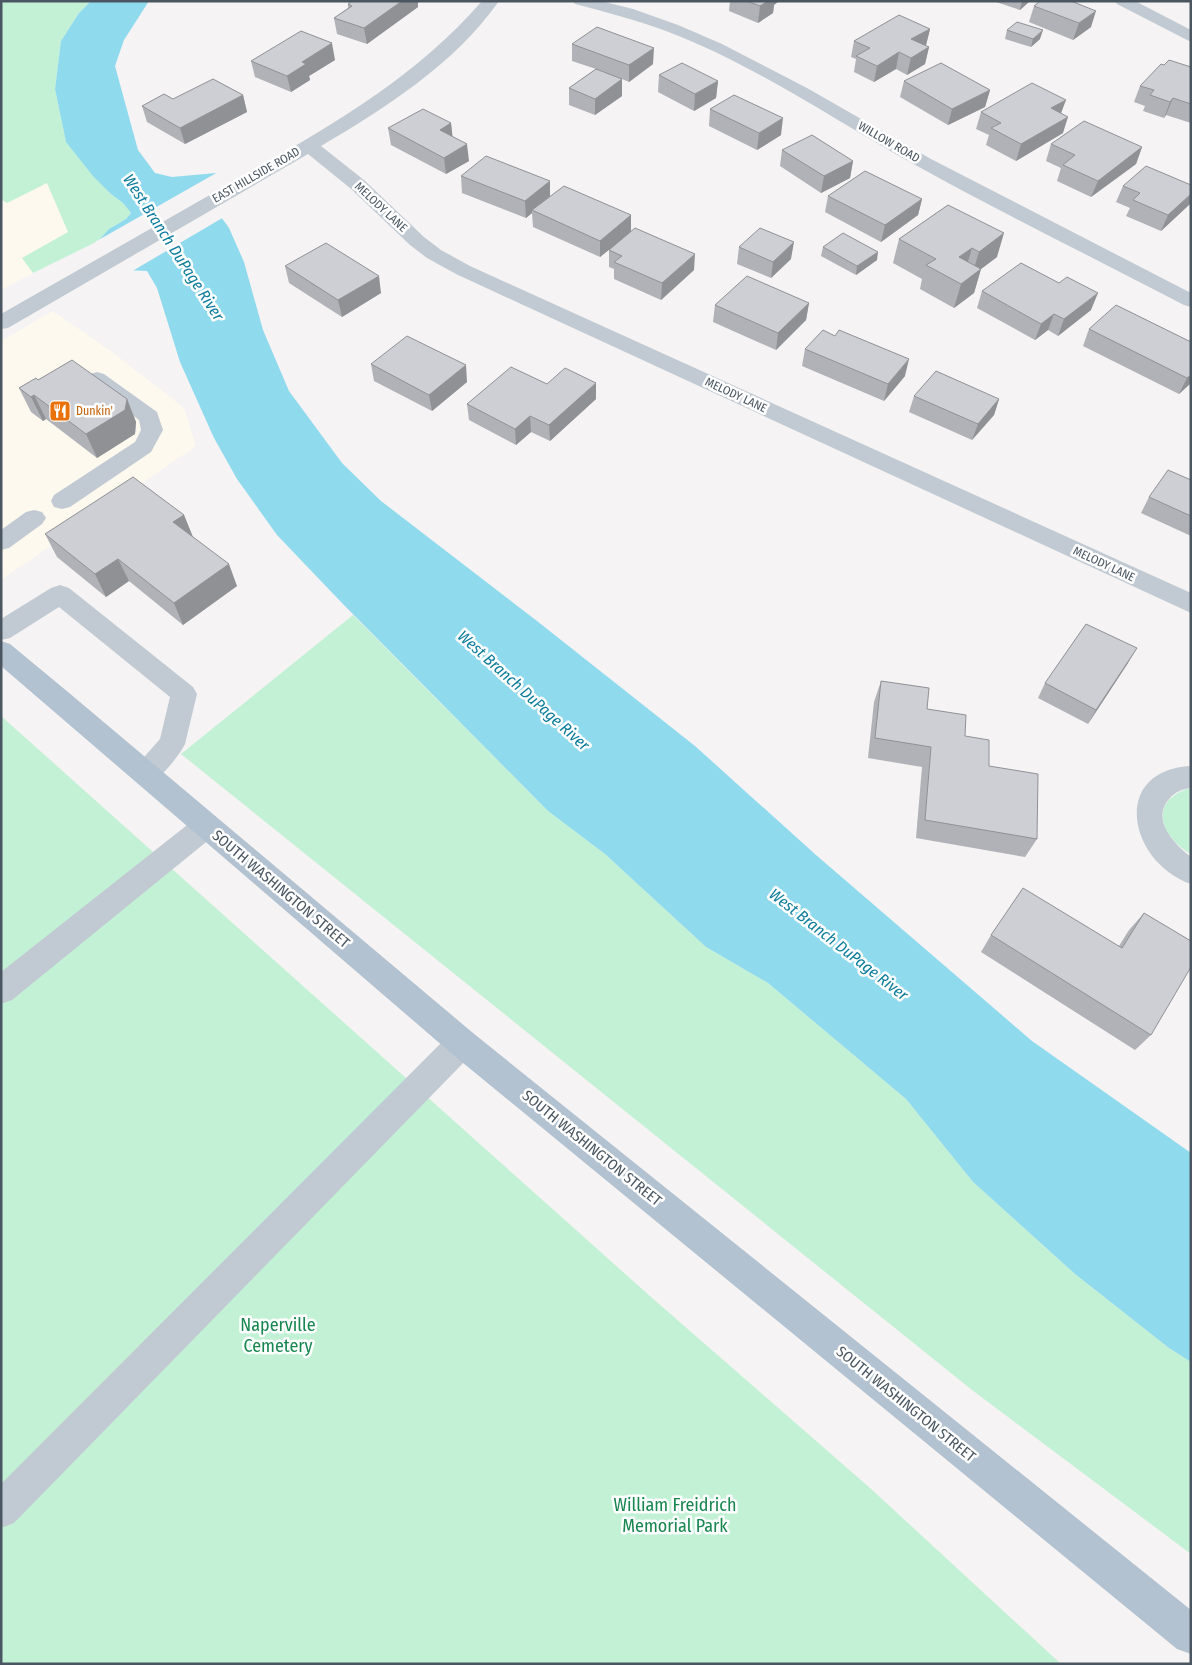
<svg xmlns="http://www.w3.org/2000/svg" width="1192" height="1665" viewBox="0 0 1192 1665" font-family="'Fira Sans Condensed',sans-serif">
	<rect width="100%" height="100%" fill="#f5f3f3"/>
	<path fill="#fdf9ef" d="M 47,183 L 69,232 L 23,258 L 33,273 L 1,290 L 1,199 L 7,203 Z
		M 53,311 L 115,354 L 184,408 L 196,446 L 1,580 L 1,341 Z"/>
	<path fill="#c3f1d5" d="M 1,1 L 91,1 L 79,13 L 61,41 L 55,89 L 66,142 L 111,194 L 123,203 L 131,213 L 126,219 L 109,229 L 98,241 L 33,273 L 22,258 L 68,232 L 47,183 L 7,203 L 1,199 Z
		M 353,615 L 548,811 L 605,854 L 706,947 L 768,983 L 906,1099 L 973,1182 L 1075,1274 L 1169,1348 L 1191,1362 L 1191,1554 L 972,1390 L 181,754 Z
		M 1,716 L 651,1297 L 870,1488 L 1061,1664 L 1,1664 Z
		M 1187,789 L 1191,789 L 1191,854 C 1161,837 1148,803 1187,789 Z"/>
	<path fill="#90daee" d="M 91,1 L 149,1 L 124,40 L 115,66 L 138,150 L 155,173 L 172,177 L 216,173 L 221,217 L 229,228 L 244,262 L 263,330 L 289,391 L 342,463 L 381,501 L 537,621 L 695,746 L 816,855 L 1032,1041 L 1191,1153 L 1191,1362 L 1169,1348 L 1075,1274 L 973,1182 L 906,1099 L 768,983 L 706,947 L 605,854 L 548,811 L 341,602 L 277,535 L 237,479 L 214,438 L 180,362 L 157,288 L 147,271 L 125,270 L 98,241 L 109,229 L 126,219 L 131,213 L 123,203 L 111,194 L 93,176 L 66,142 L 55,89 L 61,41 L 79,13 Z"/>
	<path fill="#f5f3f3" d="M 218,172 L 229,180 L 224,217 L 129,273 L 124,272 L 100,254 L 95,242 Z"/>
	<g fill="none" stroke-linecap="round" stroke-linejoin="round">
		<path fill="#c1cad2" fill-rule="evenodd" d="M 482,1 L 499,1 C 455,64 385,108 321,146 L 364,180 L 424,237 L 441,250 L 470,266 L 1191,593 L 1191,613 L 456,274 L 427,258 L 410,245 L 350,188 L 308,154 L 8,328 L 1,329 L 1,314 C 77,271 153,227 229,184 C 320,132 412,82 482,1 Z
			M 573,1 L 601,1 L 633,9 L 678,25 L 722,44 L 807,88 L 931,159 L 1191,293 L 1191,307 L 1184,305 C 1096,259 1006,215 919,167 C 835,121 756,65 666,31 C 636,20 606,12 575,4 Z
			M 1115,1 L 1135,1 L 1191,30 L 1191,42 L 1117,4 Z
			M 97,372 L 104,374 L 157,412 L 163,430 L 151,452 L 70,507 L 62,509 L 54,507 L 51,501 L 54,495 L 135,442 L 141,430 L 139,420 L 90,384 L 86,379 L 90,374 Z
			M 34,510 L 42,512 L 46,518 L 42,524 L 9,548 L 1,550 L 1,530 L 26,512 Z
			M 60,585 L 69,588 L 193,687 L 197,694 L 185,744 C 180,754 161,780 149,782 C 145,783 142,781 138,780 L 134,772 L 138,764 L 160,739 L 170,697 L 59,607 L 10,638 L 1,640 L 1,619 L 51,588 Z
			M 1191,766 L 1191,788 C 1182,789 1175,792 1170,798 C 1150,819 1174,844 1191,857 L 1191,884 C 1128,862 1110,770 1191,766 Z
			M 206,814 L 216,818 L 220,826 L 216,834 L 12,1000 L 1,1004 L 1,972 L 196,818 Z
			M 462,1029 L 473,1033 L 477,1043 L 473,1053 L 14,1523 L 1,1528 L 1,1484 L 451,1033 Z"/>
		<path fill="#b3c2d1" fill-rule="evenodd" d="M 1,641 L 10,644 L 68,692 L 473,1033 L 1191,1610 L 1191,1654 L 1177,1649 L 451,1053 L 1,666 Z"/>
	</g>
	<path fill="#b0b2b7" d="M 730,1 L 779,1 L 774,5 L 773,13 L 758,23 L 729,11 Z
		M 993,1 L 1030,1 L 1020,10 Z
		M 348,4 L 418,7 L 367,44 L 337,34 L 334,18 L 348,8 Z
		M 1034,6 L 1091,27 L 1073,40 L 1029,22 Z
		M 930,29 L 926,45 L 925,46 L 929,47 L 925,64 L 907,75 L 896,69 L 874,82 L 854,72 L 856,59 L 851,57 L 854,41 Z
		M 1007,30 L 1040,39 L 1031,47 L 1005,39 Z
		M 572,44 L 653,64 L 629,82 L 622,79 L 622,96 L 595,115 L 569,105 L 569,88 L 596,69 L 572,61 Z
		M 335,60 L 309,76 L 310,80 L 291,92 L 255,77 L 251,61 Z
		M 1164,65 L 1191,67 L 1191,123 L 1166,115 L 1164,118 L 1143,111 L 1145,106 L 1134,102 L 1140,86 Z
		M 659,75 L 718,81 L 716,98 L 694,111 L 658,92 Z
		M 904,81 L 990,90 L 985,107 L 948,125 L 900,97 Z
		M 243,95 L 247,112 L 185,144 L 147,122 L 142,106 L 173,99 Z
		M 710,109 L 781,135 L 757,150 L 709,126 Z
		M 981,112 L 1061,113 L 1063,133 L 1016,161 L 986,145 L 989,135 L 976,129 Z
		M 451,123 L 452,137 L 469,161 L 446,174 L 391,145 L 388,128 Z
		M 1051,144 L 1142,147 L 1136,164 L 1091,197 L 1057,181 L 1061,168 L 1046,161 Z
		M 782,150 L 853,161 L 850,178 L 821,193 L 780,166 Z
		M 461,176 L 550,181 L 550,197 L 631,215 L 631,232 L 600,257 L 533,227 L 532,213 L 526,218 L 462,193 Z
		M 1123,186 L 1190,204 L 1161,231 L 1126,216 L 1130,208 L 1116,202 Z
		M 828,196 L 922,199 L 918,215 L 881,242 L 825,212 Z
		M 948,205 L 997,257 L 981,269 L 974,293 L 954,308 L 920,289 L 922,279 L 893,263 L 899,239 Z
		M 739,247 L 791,259 L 771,278 L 737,264 Z
		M 823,247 L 877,260 L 856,275 L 821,256 Z
		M 609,250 L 694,270 L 661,300 L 614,279 L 614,269 L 609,267 Z
		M 285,266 L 381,293 L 342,317 L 289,283 Z
		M 982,291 L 1091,310 L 1058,336 L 1048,330 L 1035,340 L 977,308 Z
		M 809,303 L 806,320 L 776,350 L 713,322 L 715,305 Z
		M 1089,329 L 1191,342 L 1191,383 L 1179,394 L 1083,346 Z
		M 805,349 L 905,376 L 884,401 L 802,366 Z
		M 371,364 L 467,382 L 432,411 L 374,381 Z
		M 38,380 L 127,399 L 136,422 L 135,434 L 97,458 L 46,419 L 43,421 L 31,412 L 19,388 Z
		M 547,384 L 596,399 L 550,441 L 531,432 L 516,445 L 469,420 L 467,404 Z
		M 914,396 L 999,399 L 994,415 L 972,440 L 909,412 Z
		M 1191,480 L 1191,536 L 1141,513 L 1149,497 Z
		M 184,515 L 192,536 L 237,586 L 183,625 L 129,581 L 106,597 L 57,557 L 45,534 Z
		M 1128,663 L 1088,724 L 1038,698 L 1045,683 Z
		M 881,681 L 927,709 L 965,736 L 989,766 L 1037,839 L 1025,857 L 916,838 L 922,767 L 868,758 L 874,702 Z
		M 1144,913 L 1151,1035 L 1135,1050 L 981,952 L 991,935 L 1119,946 L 1129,930 Z"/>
	<path fill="#909195" d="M 402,1 L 418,1 L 418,7 L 367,44 L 364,28 Z
		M 767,1 L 779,1 L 774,5 L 773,13 L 758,23 L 760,6 Z
		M 1022,1 L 1030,1 L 1020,10 Z
		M 1096,11 L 1091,27 L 1073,40 L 1079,23 Z
		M 930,29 L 926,45 L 908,56 L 911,39 Z
		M 1043,30 L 1040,39 L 1031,47 L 1033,39 Z
		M 332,43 L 335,60 L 309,76 L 310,80 L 291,92 L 287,76 L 302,62 Z
		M 929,47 L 925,64 L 907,75 L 911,58 Z
		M 654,48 L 653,64 L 629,82 L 629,65 Z
		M 899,52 L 896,69 L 874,82 L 877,66 Z
		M 622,79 L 622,96 L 595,115 L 595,99 Z
		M 718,81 L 716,98 L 694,111 L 695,94 Z
		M 990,90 L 985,107 L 948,125 L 952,109 Z
		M 243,95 L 247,112 L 185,144 L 180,128 Z
		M 1173,98 L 1166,115 L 1164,118 L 1170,102 Z
		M 1066,100 L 1060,116 L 1051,108 Z
		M 1068,117 L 1063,133 L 1016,161 L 1021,144 Z
		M 783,118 L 781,135 L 757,150 L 759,133 Z
		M 451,123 L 453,140 L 440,130 Z
		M 467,144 L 469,161 L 446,174 L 444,158 Z
		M 1142,147 L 1136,164 L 1091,197 L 1098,181 Z
		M 853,161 L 850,178 L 821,193 L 824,176 Z
		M 550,181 L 550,197 L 532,210 L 532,213 L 526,218 L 525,201 Z
		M 1191,194 L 1190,204 L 1161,231 L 1168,215 Z
		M 922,199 L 918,215 L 881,242 L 885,225 Z
		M 631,215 L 631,232 L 600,257 L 600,241 Z
		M 1004,233 L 997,257 L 981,269 L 974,293 L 954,308 L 961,284 L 972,275 L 979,252 Z
		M 794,242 L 791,259 L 771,278 L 773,262 Z
		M 972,248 L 965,272 L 959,257 Z
		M 878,252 L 877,260 L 856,275 L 857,266 Z
		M 695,254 L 694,270 L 661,300 L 662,283 Z
		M 379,276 L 381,293 L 342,317 L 338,300 Z
		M 1098,293 L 1091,310 L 1058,336 L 1064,319 Z
		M 809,303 L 806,320 L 776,350 L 778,333 Z
		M 1054,314 L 1048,330 L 1035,340 L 1041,324 Z
		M 909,359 L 905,376 L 884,401 L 888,384 Z
		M 466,365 L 467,382 L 432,411 L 429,395 Z
		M 1191,375 L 1191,383 L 1179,394 L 1187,378 Z
		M 596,383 L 596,399 L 550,441 L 549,425 Z
		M 34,395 L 46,419 L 43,421 L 31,397 Z
		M 127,399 L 136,422 L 135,434 L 97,458 L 86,434 Z
		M 999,399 L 994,415 L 972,440 L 978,424 Z
		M 530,416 L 531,432 L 516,445 L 515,429 Z
		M 184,515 L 193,537 L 173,522 Z
		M 118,559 L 129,581 L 106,597 L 95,574 Z
		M 229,564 L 237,586 L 183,625 L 174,603 Z
		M 1137,648 L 1128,663 L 1088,724 L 1096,710 Z"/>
	<path fill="#cdcfd5" stroke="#909195" d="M 352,1 L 402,1 L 364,28 L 334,18 L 352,6 L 348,4 Z
		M 747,1 L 768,1 L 760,6 Z
		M 1040,1 L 1071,1 L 1096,11 L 1079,23 L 1034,6 Z
		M 899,15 L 930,29 L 911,39 L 929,47 L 911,58 L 899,52 L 877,66 L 856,56 L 870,48 L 854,41 Z
		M 1017,22 L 1043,30 L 1033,39 L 1007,30 Z
		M 597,27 L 654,48 L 629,65 L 572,44 Z
		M 301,31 L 332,43 L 302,62 L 306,64 L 287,76 L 251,61 Z
		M 1169,60 L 1191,67 L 1191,104 L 1173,98 L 1170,102 L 1150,95 L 1154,90 L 1140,86 L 1161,64 L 1164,65 Z
		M 682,63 L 718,81 L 695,94 L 659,75 Z
		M 941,63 L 990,90 L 952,109 L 904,81 Z
		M 596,69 L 622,79 L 595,99 L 569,88 Z
		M 213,79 L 243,95 L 180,128 L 142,106 L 164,94 L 173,99 Z
		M 1032,83 L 1066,100 L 1051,108 L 1068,117 L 1021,144 L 991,128 L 1001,123 L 981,112 Z
		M 734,95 L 783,118 L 759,133 L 710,109 Z
		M 423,109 L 451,123 L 440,130 L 467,144 L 444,158 L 388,128 Z
		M 1084,121 L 1142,147 L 1098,181 L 1063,165 L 1075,155 L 1051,144 Z
		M 812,135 L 853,161 L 824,176 L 782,150 Z
		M 486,156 L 550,181 L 525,201 L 461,176 Z
		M 1146,166 L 1191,185 L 1191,194 L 1168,215 L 1133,200 L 1140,193 L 1123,186 Z
		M 865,171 L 922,199 L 885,225 L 828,196 Z
		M 564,186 L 631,215 L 600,241 L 532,210 Z
		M 948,205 L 1004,233 L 979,252 L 972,248 L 959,257 L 981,269 L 961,284 L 926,265 L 936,259 L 899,239 Z
		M 635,228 L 695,254 L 662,283 L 614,262 L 622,256 L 609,250 Z
		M 760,228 L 794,242 L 773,262 L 739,247 Z
		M 843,233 L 878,252 L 857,266 L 823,247 Z
		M 326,243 L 379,276 L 338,300 L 285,266 Z
		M 1021,263 L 1059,283 L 1067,277 L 1098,293 L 1064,319 L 1054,314 L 1041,324 L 982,291 Z
		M 747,276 L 809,303 L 778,333 L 715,305 Z
		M 1116,305 L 1191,342 L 1191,375 L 1187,378 L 1089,329 Z
		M 823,330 L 835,336 L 839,330 L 909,359 L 888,384 L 805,349 Z
		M 407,336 L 466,365 L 429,395 L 371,364 Z
		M 72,360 L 127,399 L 125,410 L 86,434 L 34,395 L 31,397 L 19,388 L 36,378 L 38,380 Z
		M 511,367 L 547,384 L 565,368 L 596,383 L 549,425 L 530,416 L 515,429 L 467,404 Z
		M 936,371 L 999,399 L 978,424 L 914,396 Z
		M 1168,470 L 1191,480 L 1191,516 L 1149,497 Z
		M 133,477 L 184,515 L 173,522 L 229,564 L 174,603 L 118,559 L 95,574 L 45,534 Z
		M 1086,624 L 1137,648 L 1096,710 L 1045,683 Z
		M 881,681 L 929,688 L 927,709 L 966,715 L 965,736 L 989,740 L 989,766 L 1038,774 L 1037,839 L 925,820 L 931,747 L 875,738 Z
		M 1023,888 L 1122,948 L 1144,913 L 1191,941 L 1191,967 L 1151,1035 L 991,935 Z"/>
	<defs>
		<g id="restaurant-square" transform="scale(1.125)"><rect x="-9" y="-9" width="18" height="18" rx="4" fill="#e8710a" stroke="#fff"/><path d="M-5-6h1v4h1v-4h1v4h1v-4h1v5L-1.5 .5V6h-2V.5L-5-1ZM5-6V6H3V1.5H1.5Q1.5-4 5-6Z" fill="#fff"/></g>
	</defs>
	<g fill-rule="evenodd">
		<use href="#restaurant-square" x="60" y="411"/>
	</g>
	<g text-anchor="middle" stroke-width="5" stroke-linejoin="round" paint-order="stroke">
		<g font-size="12" fill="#4a5661" stroke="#fff">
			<text transform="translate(889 142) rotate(30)" y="4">WILLOW ROAD</text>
			<text transform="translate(256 175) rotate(-30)" y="4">EAST HILLSIDE ROAD</text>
			<text transform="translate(381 207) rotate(43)" y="4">MELODY LANE</text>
			<text transform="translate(736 395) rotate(25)" y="4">MELODY LANE</text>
			<text transform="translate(1104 564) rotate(25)" y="4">MELODY LANE</text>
		</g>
		<g font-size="12" fill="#c56008" stroke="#fff" text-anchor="start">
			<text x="76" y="415">Dunkin'</text>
		</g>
		<g font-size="15" fill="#4a5661" stroke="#fff">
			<text transform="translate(281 889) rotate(40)" y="5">SOUTH WASHINGTON STREET</text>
			<text transform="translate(592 1148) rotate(39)" y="5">SOUTH WASHINGTON STREET</text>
			<text transform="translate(906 1404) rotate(39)" y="5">SOUTH WASHINGTON STREET</text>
		</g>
		<g font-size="16" font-style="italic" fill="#0c7c9b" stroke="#fff">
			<text transform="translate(174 247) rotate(57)" y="6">West Branch DuPage River</text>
			<text transform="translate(524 690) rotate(42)" y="6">West Branch DuPage River</text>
			<text transform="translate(839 944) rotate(38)" y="6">West Branch DuPage River</text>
		</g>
		<g font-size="18" fill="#17864f" stroke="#fff">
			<text x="278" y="1331">Naperville<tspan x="278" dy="21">Cemetery</tspan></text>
			<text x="675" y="1511">William Freidrich<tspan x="675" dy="21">Memorial Park</tspan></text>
		</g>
	</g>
	<rect width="1192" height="1665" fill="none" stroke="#4a5661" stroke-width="5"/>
</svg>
